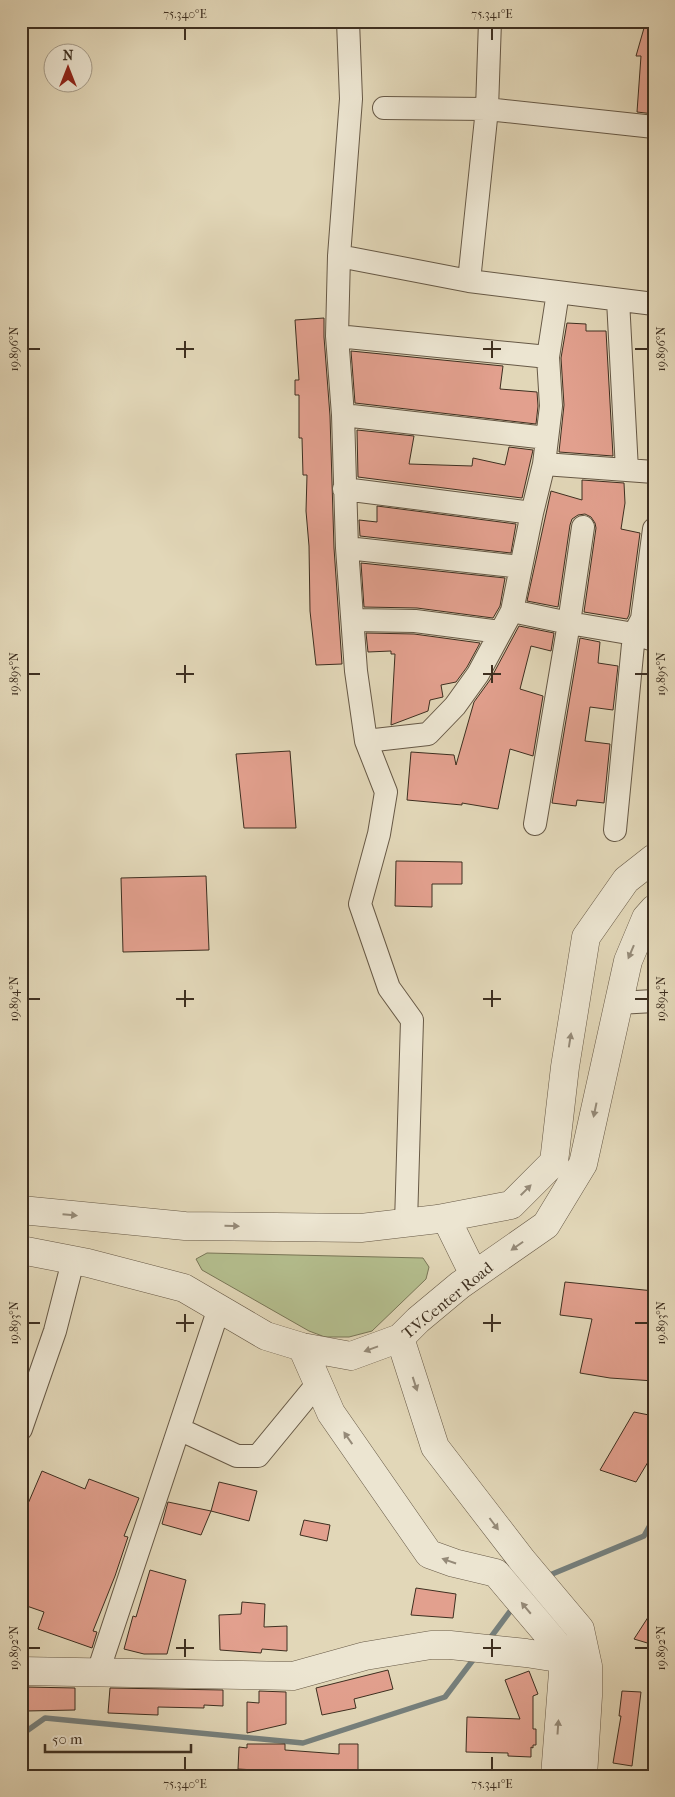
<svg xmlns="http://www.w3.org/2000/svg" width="675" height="1797" viewBox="0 0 675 1797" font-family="'IM FELL French Canon',serif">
	<rect width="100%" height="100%" fill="#e2d7b8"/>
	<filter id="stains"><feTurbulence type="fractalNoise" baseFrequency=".004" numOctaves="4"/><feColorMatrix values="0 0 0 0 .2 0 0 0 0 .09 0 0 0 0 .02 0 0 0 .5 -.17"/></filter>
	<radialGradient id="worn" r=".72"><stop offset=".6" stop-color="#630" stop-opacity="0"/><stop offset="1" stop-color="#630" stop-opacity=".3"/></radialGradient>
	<path fill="#b4be8e" stroke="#797657" d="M 207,1253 L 423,1258 L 429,1267 L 426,1279 L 372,1331 L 349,1337 L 325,1337 L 309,1331 L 202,1270 L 196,1259 Z"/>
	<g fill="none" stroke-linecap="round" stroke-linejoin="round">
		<path stroke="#76807d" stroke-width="5.5" d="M 545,1577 L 644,1536 L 654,1518
			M 488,1641 L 514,1606
			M 21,1735 L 45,1718 L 303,1743 L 445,1697 L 476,1656"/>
	</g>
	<path fill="#e2a08e" stroke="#3e2f20" d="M 646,21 L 654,21 L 654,114 L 637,112 L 641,56 L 636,56 Z
		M 324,318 L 324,337 L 330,416 L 334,548 L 342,664 L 316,665 L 310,611 L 309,546 L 306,511 L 307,475 L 303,475 L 302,438 L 299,438 L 299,395 L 295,395 L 295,380 L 299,380 L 295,320 Z
		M 567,323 L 586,324 L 586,331 L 606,331 L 613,456 L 559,452 L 564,405 L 561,358 Z
		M 351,351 L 503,366 L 500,389 L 537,392 L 538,406 L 536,424 L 355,403 Z
		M 357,430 L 414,436 L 409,464 L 472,466 L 473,458 L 505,465 L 509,447 L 533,450 L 522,498 L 358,477 Z
		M 582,480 L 624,483 L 625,503 L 621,529 L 640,533 L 629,615 L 627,619 L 584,612 L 596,528 L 595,523 L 591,517 L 585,514 L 578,515 L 572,519 L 570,525 L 558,607 L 527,601 L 551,491 L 582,500 Z
		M 377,506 L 516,524 L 511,553 L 360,536 L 359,520 L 377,522 Z
		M 361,563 L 505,578 L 500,606 L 493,618 L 417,608 L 364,607 Z
		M 519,626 L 554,633 L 551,651 L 531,646 L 520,689 L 543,696 L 533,756 L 510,749 L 498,809 L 462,803 L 462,805 L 407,800 L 411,752 L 454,755 L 456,765 L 474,702 L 490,680 Z
		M 366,633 L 414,634 L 480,643 L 467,667 L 456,682 L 441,685 L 443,697 L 430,700 L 428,711 L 391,725 L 395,654 L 391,654 L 391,651 L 368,652 Z
		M 580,638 L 600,642 L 598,663 L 618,666 L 613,710 L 590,707 L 585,741 L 610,744 L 604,803 L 577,800 L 576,806 L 552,803 Z
		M 290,751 L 296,828 L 244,828 L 236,754 Z
		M 396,861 L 462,862 L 462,884 L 432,884 L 432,907 L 395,906 Z
		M 206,876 L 209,950 L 123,952 L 121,878 Z
		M 565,1282 L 654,1291 L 654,1381 L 610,1378 L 580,1373 L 592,1319 L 560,1315 Z
		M 634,1412 L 654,1416 L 654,1452 L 636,1482 L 600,1470 Z
		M 42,1471 L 85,1489 L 89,1479 L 139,1498 L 124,1536 L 128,1537 L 115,1576 L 93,1631 L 97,1632 L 92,1648 L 38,1629 L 44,1612 L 21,1604 L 21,1520 Z
		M 219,1482 L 257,1491 L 249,1521 L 211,1511 Z
		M 168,1502 L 211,1511 L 201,1535 L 162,1524 Z
		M 304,1520 L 330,1525 L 327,1541 L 300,1535 Z
		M 150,1570 L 186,1580 L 167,1654 L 144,1654 L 124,1649 L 133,1616 L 136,1617 Z
		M 416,1588 L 456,1594 L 453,1618 L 411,1615 Z
		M 242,1602 L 265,1604 L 264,1627 L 287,1626 L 287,1651 L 262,1649 L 261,1653 L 220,1650 L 219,1615 L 241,1614 Z
		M 654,1608 L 654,1645 L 634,1639 Z
		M 388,1670 L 393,1689 L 354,1699 L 356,1708 L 322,1715 L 316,1688 Z
		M 529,1671 L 538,1694 L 533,1696 L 533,1729 L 536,1729 L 536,1745 L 533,1745 L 533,1748 L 531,1747 L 531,1757 L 508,1756 L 508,1753 L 466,1752 L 467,1717 L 520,1719 L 505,1680 Z
		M 26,1687 L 75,1688 L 75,1710 L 26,1711 Z
		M 110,1688 L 223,1690 L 223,1706 L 204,1705 L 204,1708 L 158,1707 L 158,1715 L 108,1713 Z
		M 259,1691 L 286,1692 L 286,1724 L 247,1733 L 247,1702 L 259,1703 Z
		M 622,1691 L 641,1692 L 632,1766 L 613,1763 L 621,1716 L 619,1716 Z
		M 247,1744 L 285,1744 L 285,1750 L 339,1754 L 339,1744 L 358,1744 L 358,1776 L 238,1769 L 239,1747 L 247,1748 Z"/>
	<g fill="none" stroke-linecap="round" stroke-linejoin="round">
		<g stroke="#675946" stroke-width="24">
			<path id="minor" d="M 384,108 L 487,109 L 654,127
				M 339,256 L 351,99 L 348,21
				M 469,281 L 487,109 L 490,21
				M 618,300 L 627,470
				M 337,336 L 548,357
				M 343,415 L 547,438
				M 544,464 L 654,472
				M 344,489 L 532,513
				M 347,548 L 521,567
				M 512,611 L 569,623 L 634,634 L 654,640
				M 353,620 L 415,621 L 500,632
				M 366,741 L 428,734 L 455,706 L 478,674 L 512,611 L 532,513 L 544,464 L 551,406 L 548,357 L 558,292
				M 535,824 L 569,623 L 583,527
				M 615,830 L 634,634 L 642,619 L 654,529
				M 618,1003 L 654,1001
				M 406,1223 L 412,1020 L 389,988 L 360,904 L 379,834 L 386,792 L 366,741 L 356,671 L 347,548 L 343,415 L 337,336 L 339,256 L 469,281 L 654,304
				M 21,1429 L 55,1331 L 73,1261
				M 179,1429 L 237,1456 L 258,1456 L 318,1383
				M 98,1672 L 219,1308"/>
		</g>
		<g stroke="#675946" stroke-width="29">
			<path id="tertiary" d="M 21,1210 L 185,1226 L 361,1228 L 438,1219 L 511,1205 L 554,1162 L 565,1067 L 586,937 L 626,880 L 654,858
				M 446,1218 L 474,1275
				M 21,1250 L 88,1263 L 184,1288 L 266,1336 L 302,1347 L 351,1356 L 400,1338 L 418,1320 L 460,1285 L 546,1225 L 583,1164 L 628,961 L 646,918 L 654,909
				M 400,1338 L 435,1447 L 522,1560 L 580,1629 L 588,1666 L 588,1696 L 583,1776
				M 302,1347 L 331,1413 L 429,1554 L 454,1563 L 496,1573 L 556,1644 L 564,1659 L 555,1776
				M 21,1671 L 293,1676 L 365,1656 L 431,1645 L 450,1645 L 526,1653 L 564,1659 L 588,1666"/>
		</g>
		<use href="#minor" stroke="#ece5d1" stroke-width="22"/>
		<use href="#tertiary" stroke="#ece5d1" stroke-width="28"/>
	</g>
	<defs><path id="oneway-solid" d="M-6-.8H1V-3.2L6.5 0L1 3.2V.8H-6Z" transform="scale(1.25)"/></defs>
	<g fill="#958a78">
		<use href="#oneway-solid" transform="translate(631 952) rotate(113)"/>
		<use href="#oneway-solid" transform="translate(570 1040) rotate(-81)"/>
		<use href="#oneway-solid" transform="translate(595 1110) rotate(102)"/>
		<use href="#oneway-solid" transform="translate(526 1190) rotate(-45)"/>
		<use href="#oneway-solid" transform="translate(70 1215) rotate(5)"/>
		<use href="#oneway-solid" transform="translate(232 1226) rotate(1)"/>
		<use href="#oneway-solid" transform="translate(517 1246) rotate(145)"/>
		<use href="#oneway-solid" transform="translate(371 1349) rotate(160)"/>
		<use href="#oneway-solid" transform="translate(415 1384) rotate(72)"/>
		<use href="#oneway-solid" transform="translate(348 1438) rotate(-125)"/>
		<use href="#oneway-solid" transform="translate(494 1524) rotate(53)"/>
		<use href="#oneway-solid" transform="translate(449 1561) rotate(-161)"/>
		<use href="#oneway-solid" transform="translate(526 1608) rotate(-130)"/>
		<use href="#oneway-solid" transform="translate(558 1727) rotate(-86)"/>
	</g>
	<path fill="none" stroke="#3e2f20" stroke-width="2" d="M 185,28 L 185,40M 492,28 L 492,40M 185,341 L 185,358M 492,341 L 492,358M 28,349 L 40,349M 176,349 L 194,349M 483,349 L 501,349M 635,349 L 648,349M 185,665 L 185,683M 492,665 L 492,683M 28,674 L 40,674M 176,674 L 194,674M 483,674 L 501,674M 635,674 L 648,674M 185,990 L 185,1007M 492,990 L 492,1007M 28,999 L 40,999M 176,999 L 194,999M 483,999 L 501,999M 635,999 L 648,999M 185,1314 L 185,1332M 492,1314 L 492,1332M 28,1323 L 40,1323M 176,1323 L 194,1323M 483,1323 L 501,1323M 635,1323 L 648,1323M 185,1639 L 185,1657M 492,1639 L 492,1657M 28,1648 L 40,1648M 176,1648 L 194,1648M 483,1648 L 501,1648M 635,1648 L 648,1648M 185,1757 L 185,1770M 492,1757 L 492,1770"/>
	<g text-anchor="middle" stroke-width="5" stroke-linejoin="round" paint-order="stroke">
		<g font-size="16" fill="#3e2f20" stroke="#ece5d1">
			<text transform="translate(447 1300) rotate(-39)" y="6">T.V.Center Road</text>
		</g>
	</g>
	<rect width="675" height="1797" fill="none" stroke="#e2d7b8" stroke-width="55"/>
	<g transform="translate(68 68)"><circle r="24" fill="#ece5d1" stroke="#a69c8a"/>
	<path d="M0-4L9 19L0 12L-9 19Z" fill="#8f2418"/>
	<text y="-8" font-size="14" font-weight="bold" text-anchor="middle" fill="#3e2f20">N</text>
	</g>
	<path d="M45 1744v8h146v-8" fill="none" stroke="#3e2f20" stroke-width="2.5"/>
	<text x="52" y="1744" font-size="15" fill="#3e2f20" stroke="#ece5d1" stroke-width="4" paint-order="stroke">50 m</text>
	<rect x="28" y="28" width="620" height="1742" fill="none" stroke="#3e2f20" stroke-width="2"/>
	<g font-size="12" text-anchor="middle" fill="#3e2f20">
		<text x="185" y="18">75.340°E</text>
		<text x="492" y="18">75.341°E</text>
		<text transform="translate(14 349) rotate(-90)" y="4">19.896°N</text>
		<text transform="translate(661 349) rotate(-90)" y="4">19.896°N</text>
		<text transform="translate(14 674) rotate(-90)" y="4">19.895°N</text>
		<text transform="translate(661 674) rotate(-90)" y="4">19.895°N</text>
		<text transform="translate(14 999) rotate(-90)" y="4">19.894°N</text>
		<text transform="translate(661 999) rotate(-90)" y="4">19.894°N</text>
		<text transform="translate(14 1323) rotate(-90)" y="4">19.893°N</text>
		<text transform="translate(661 1323) rotate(-90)" y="4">19.893°N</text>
		<text transform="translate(14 1648) rotate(-90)" y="4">19.892°N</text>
		<text transform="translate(661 1648) rotate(-90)" y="4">19.892°N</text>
		<text x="185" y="1788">75.340°E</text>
		<text x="492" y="1788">75.341°E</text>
	</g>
	<rect width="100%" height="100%" filter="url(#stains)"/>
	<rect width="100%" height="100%" fill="url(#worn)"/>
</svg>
